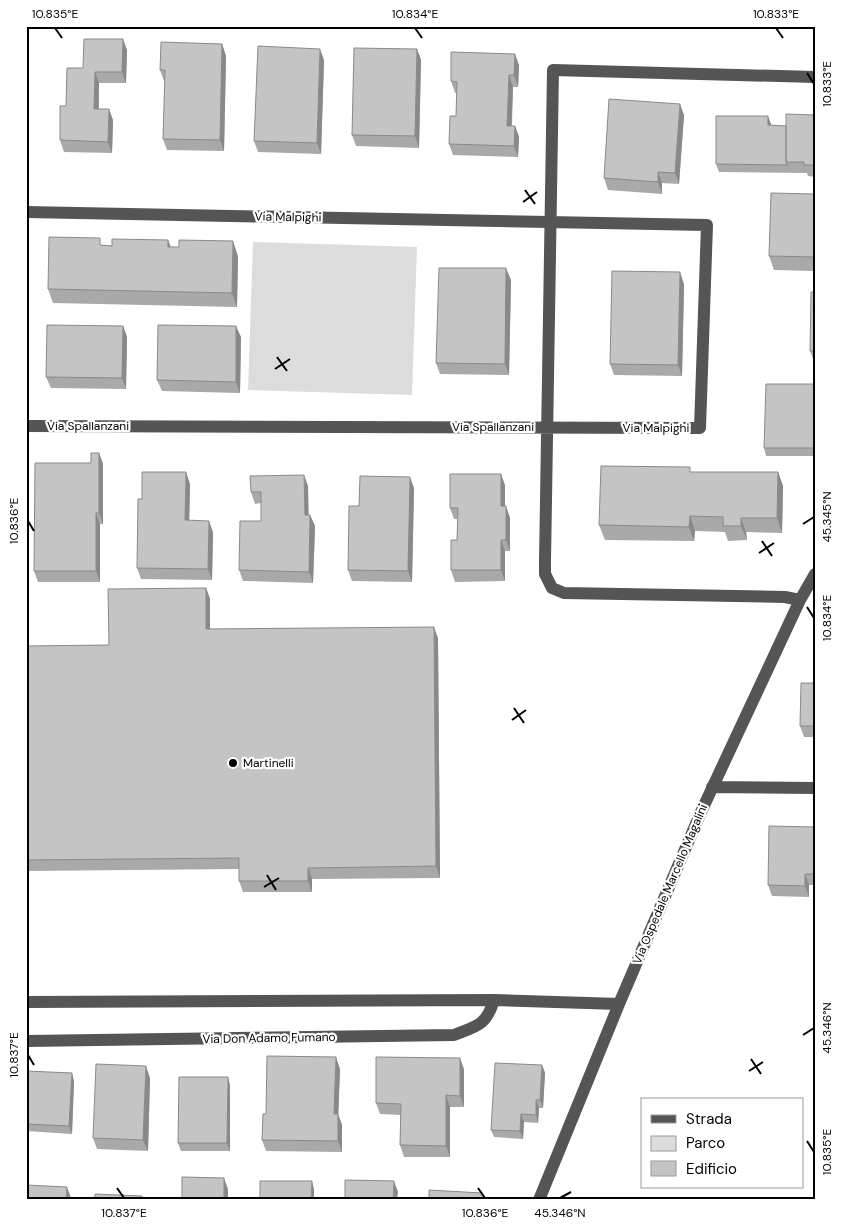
<svg xmlns="http://www.w3.org/2000/svg" width="841" height="1226" viewBox="0 0 841 1226" font-family="'DM Sans',sans-serif">
	<rect width="100%" height="100%" fill="#fff"/>
	<path fill="#dcdcdc" d="M 253,242 L 417,247 L 412,395 L 248,390 Z"/>
	<g fill="none" stroke-linecap="round" stroke-linejoin="round">
		<path stroke="#555" stroke-width="12" d="M 26,212 L 707,225 L 700,428 L 26,426
			M 800,600 L 785,597 L 564,593 L 552,588 L 545,574 L 545,561 L 553,70 L 815,77
			M 712,787 L 815,788
			M 26,1002 L 494,1000 L 619,1004
			M 26,1041 L 454,1035 C 477,1026 486,1026 494,1000
			M 539,1200 L 619,1004 L 701,812 L 800,600 L 815,574"/>
	</g>
	<path fill="#a9a9a9" d="M 222,44 L 226,56 L 224,151 L 167,150 L 163,139 L 165,81 L 164,81 L 160,70 Z
		M 417,49 L 421,60 L 419,148 L 356,146 L 352,135 Z
		M 127,50 L 126,83 L 99,83 L 99,109 L 113,120 L 112,153 L 64,152 L 60,140 L 66,106 L 83,68 Z
		M 324,60 L 321,154 L 258,152 L 254,141 Z
		M 519,65 L 518,87 L 513,87 L 512,126 L 515,126 L 519,137 L 518,157 L 453,155 L 449,144 L 456,116 L 457,93 L 455,93 L 451,81 Z
		M 684,115 L 679,184 L 662,183 L 662,194 L 608,190 L 604,178 Z
		M 815,115 L 815,177 L 808,176 L 807,173 L 719,172 L 716,164 L 771,124 L 771,125 L 786,126 Z
		M 815,194 L 815,271 L 774,270 L 769,256 Z
		M 168,240 L 171,247 L 179,247 L 238,256 L 237,307 L 53,303 L 48,289 L 102,245 L 112,246 Z
		M 511,280 L 509,375 L 440,374 L 436,363 Z
		M 684,284 L 682,376 L 614,375 L 610,364 Z
		M 815,292 L 815,362 L 814,362 L 810,351 Z
		M 123,326 L 127,337 L 126,389 L 51,388 L 46,377 Z
		M 241,337 L 240,393 L 162,391 L 157,380 Z
		M 815,384 L 815,456 L 766,456 L 764,448 Z
		M 99,453 L 103,464 L 103,524 L 100,524 L 100,582 L 38,582 L 34,571 L 91,463 Z
		M 692,472 L 778,472 L 783,486 L 782,533 L 746,532 L 747,540 L 728,541 L 725,532 L 695,531 L 694,541 L 605,540 L 599,525 Z
		M 190,484 L 189,521 L 213,532 L 212,580 L 141,579 L 137,568 L 142,499 Z
		M 505,485 L 505,506 L 510,518 L 510,551 L 505,551 L 505,581 L 455,582 L 451,570 L 457,540 L 458,519 L 454,519 L 450,508 Z
		M 308,486 L 308,515 L 310,515 L 315,526 L 313,583 L 243,581 L 239,570 L 261,521 L 261,503 L 255,504 L 251,492 Z
		M 414,488 L 412,582 L 352,581 L 348,570 L 359,506 Z
		M 206,588 L 210,599 L 210,629 L 438,638 L 440,878 L 312,879 L 312,892 L 243,892 L 239,881 L 239,869 L 26,871 L 26,646 L 109,645 Z
		M 815,683 L 815,737 L 804,737 L 800,726 Z
		M 815,827 L 815,885 L 809,885 L 809,897 L 772,896 L 768,885 Z
		M 542,1065 L 545,1073 L 543,1108 L 539,1108 L 538,1123 L 524,1122 L 523,1139 L 494,1137 L 491,1130 Z
		M 340,1069 L 338,1114 L 342,1125 L 342,1152 L 266,1151 L 262,1140 L 266,1114 Z
		M 464,1069 L 464,1107 L 450,1107 L 450,1157 L 404,1157 L 400,1145 L 401,1115 L 380,1114 L 376,1103 Z
		M 26,1071 L 74,1081 L 72,1134 L 26,1131 Z
		M 150,1078 L 148,1151 L 97,1149 L 93,1138 Z
		M 230,1085 L 230,1151 L 181,1151 L 178,1143 Z"/>
	<path fill="#898989" d="M 123,39 L 127,50 L 126,83 L 122,72 Z
		M 222,44 L 226,56 L 224,151 L 220,140 Z
		M 320,49 L 324,60 L 321,154 L 317,143 Z
		M 417,49 L 421,60 L 419,148 L 415,136 Z
		M 515,54 L 519,65 L 518,87 L 514,75 Z
		M 95,72 L 99,83 L 98,120 L 94,109 Z
		M 509,75 L 513,87 L 511,137 L 507,126 Z
		M 680,104 L 684,115 L 679,184 L 675,173 Z
		M 109,109 L 113,120 L 112,153 L 108,142 Z
		M 768,116 L 771,124 L 770,133 L 768,125 Z
		M 515,126 L 519,137 L 518,157 L 514,146 Z
		M 658,172 L 662,183 L 662,194 L 658,182 Z
		M 168,240 L 173,254 L 168,247 Z
		M 233,241 L 238,256 L 237,307 L 232,293 Z
		M 506,268 L 511,280 L 509,375 L 505,364 Z
		M 680,272 L 684,284 L 682,376 L 678,365 Z
		M 123,326 L 127,337 L 126,389 L 122,378 Z
		M 236,326 L 241,337 L 240,393 L 236,382 Z
		M 99,453 L 103,464 L 103,524 L 99,513 Z
		M 186,472 L 190,484 L 189,532 L 185,520 Z
		M 778,472 L 783,486 L 782,533 L 777,518 Z
		M 501,474 L 505,485 L 505,517 L 501,506 Z
		M 304,475 L 308,486 L 309,526 L 305,515 Z
		M 410,477 L 414,488 L 412,582 L 408,571 Z
		M 506,506 L 510,518 L 510,551 L 506,540 Z
		M 96,513 L 100,524 L 100,582 L 96,571 Z
		M 310,515 L 315,526 L 313,583 L 309,572 Z
		M 690,516 L 695,531 L 694,541 L 689,527 Z
		M 741,518 L 746,532 L 747,540 L 741,526 Z
		M 209,521 L 213,532 L 212,580 L 208,569 Z
		M 501,540 L 505,551 L 505,581 L 501,570 Z
		M 206,588 L 210,599 L 210,641 L 206,629 Z
		M 434,627 L 438,638 L 440,878 L 436,866 Z
		M 308,868 L 312,879 L 312,892 L 308,881 Z
		M 805,874 L 809,885 L 809,897 L 805,886 Z
		M 336,1057 L 340,1069 L 338,1125 L 334,1114 Z
		M 460,1058 L 464,1069 L 464,1107 L 460,1096 Z
		M 542,1065 L 545,1073 L 543,1108 L 540,1100 Z
		M 146,1066 L 150,1078 L 148,1151 L 143,1140 Z
		M 72,1073 L 74,1081 L 72,1134 L 69,1126 Z
		M 228,1077 L 230,1085 L 230,1151 L 227,1143 Z
		M 446,1095 L 450,1107 L 450,1157 L 446,1146 Z
		M 536,1100 L 539,1108 L 538,1123 L 536,1115 Z
		M 338,1114 L 342,1125 L 342,1152 L 338,1141 Z
		M 521,1114 L 524,1122 L 523,1139 L 520,1131 Z
		M 224,1178 L 228,1189 L 228,1200 L 224,1200 Z
		M 312,1181 L 314,1189 L 314,1200 L 311,1200 Z
		M 394,1181 L 398,1192 L 397,1200 L 393,1200 Z
		M 67,1187 L 71,1198 L 71,1200 L 66,1200 Z"/>
	<path fill="#c4c4c4" stroke="#898989" d="M 84,39 L 123,39 L 122,72 L 95,72 L 94,109 L 109,109 L 108,142 L 60,140 L 60,106 L 66,106 L 67,68 L 83,68 Z
		M 161,42 L 222,44 L 220,140 L 163,139 L 165,70 L 160,70 Z
		M 258,46 L 320,49 L 317,143 L 254,141 Z
		M 354,48 L 417,49 L 415,136 L 352,135 Z
		M 451,52 L 515,54 L 514,75 L 509,75 L 507,126 L 515,126 L 514,146 L 449,144 L 450,116 L 456,116 L 457,82 L 451,81 Z
		M 609,99 L 680,104 L 675,173 L 658,172 L 658,182 L 604,178 Z
		M 786,114 L 815,115 L 815,165 L 804,165 L 804,162 L 786,162 Z
		M 716,116 L 768,116 L 768,125 L 786,126 L 786,162 L 787,165 L 716,164 Z
		M 771,193 L 815,194 L 815,257 L 769,256 Z
		M 49,237 L 100,238 L 100,245 L 112,246 L 112,239 L 168,240 L 168,247 L 179,247 L 179,240 L 233,241 L 232,293 L 48,289 Z
		M 439,268 L 506,268 L 505,364 L 436,363 Z
		M 612,271 L 680,272 L 678,365 L 610,364 Z
		M 811,292 L 815,292 L 815,351 L 810,351 Z
		M 47,325 L 123,326 L 122,378 L 46,377 Z
		M 158,325 L 236,326 L 236,382 L 157,380 Z
		M 766,384 L 815,384 L 815,448 L 764,448 Z
		M 91,453 L 99,453 L 99,513 L 96,513 L 96,571 L 34,571 L 35,463 L 91,463 Z
		M 601,466 L 690,467 L 690,472 L 778,472 L 777,518 L 741,518 L 741,526 L 723,526 L 723,517 L 690,516 L 689,527 L 599,525 Z
		M 142,472 L 186,472 L 185,520 L 209,521 L 208,569 L 137,568 L 138,499 L 142,499 Z
		M 450,474 L 501,474 L 501,506 L 506,506 L 506,540 L 501,540 L 501,570 L 451,570 L 451,540 L 457,540 L 458,508 L 450,508 Z
		M 304,475 L 305,515 L 310,515 L 309,572 L 239,570 L 240,521 L 261,521 L 261,492 L 251,492 L 250,476 Z
		M 360,476 L 410,477 L 408,571 L 348,570 L 349,506 L 359,506 Z
		M 206,588 L 206,629 L 434,627 L 436,866 L 308,868 L 308,881 L 239,881 L 239,858 L 26,860 L 26,646 L 109,645 L 108,589 Z
		M 801,683 L 815,683 L 815,726 L 800,726 Z
		M 769,826 L 815,827 L 815,874 L 805,874 L 805,886 L 768,885 Z
		M 267,1056 L 336,1057 L 334,1114 L 338,1114 L 338,1141 L 262,1140 L 263,1114 L 266,1114 Z
		M 376,1057 L 460,1058 L 460,1096 L 446,1095 L 446,1146 L 400,1145 L 401,1104 L 376,1103 Z
		M 495,1063 L 542,1065 L 540,1100 L 536,1100 L 536,1115 L 521,1114 L 520,1131 L 491,1130 Z
		M 96,1064 L 146,1066 L 143,1140 L 93,1138 Z
		M 26,1071 L 72,1073 L 69,1126 L 26,1124 Z
		M 179,1077 L 228,1077 L 227,1143 L 178,1143 Z
		M 182,1177 L 224,1178 L 224,1200 L 182,1200 Z
		M 345,1180 L 394,1181 L 393,1200 L 345,1200 Z
		M 260,1181 L 312,1181 L 311,1200 L 260,1200 Z
		M 26,1185 L 67,1187 L 66,1200 L 26,1200 Z
		M 429,1190 L 482,1193 L 482,1200 L 429,1200 Z
		M 95,1194 L 142,1196 L 142,1200 L 95,1200 Z"/>
	<path fill="none" stroke="#000" stroke-width="2" d="M 55,28 L 62,38M 415,28 L 422,38M 776,28 L 783,38M 807,73 L 814,84M 525,190 L 535,204M 523,202 L 537,192M 277,357 L 287,371M 275,369 L 290,359M 28,521 L 34,531M 803,524 L 814,517M 762,541 L 772,556M 759,553 L 774,543M 807,607 L 814,618M 514,708 L 524,723M 512,720 L 526,710M 267,875 L 276,890M 264,887 L 279,878M 803,1035 L 814,1028M 28,1055 L 34,1065M 751,1059 L 761,1074M 749,1071 L 763,1062M 807,1141 L 814,1152M 117,1188 L 124,1198M 478,1188 L 485,1198M 560,1198 L 571,1192"/>
	<circle fill="#000" stroke="#fff" stroke-width="2" cx="233" cy="763" r="5"/>
	<g text-anchor="middle" stroke-width="4.5" stroke-linejoin="round" paint-order="stroke">
		<g font-size="12" fill="#000" stroke="#fff">
			<text transform="translate(288 217) rotate(1)" y="4">Via Malpighi</text>
			<text x="88" y="430">Via Spallanzani</text>
			<text x="493" y="431">Via Spallanzani</text>
			<text x="656" y="432">Via Malpighi</text>
			<text transform="translate(670 884) rotate(-67)" y="4">Via Ospedale Marcello Magalini</text>
			<text transform="translate(269 1038) rotate(-1)" y="4">Via Don Adamo Fumano</text>
		</g>
		<g font-size="12" fill="#000" stroke="#fff" text-anchor="start">
			<text x="243" y="767">Martinelli</text>
		</g>
	</g>
	<rect width="841" height="1226" fill="none" stroke="#ffffff" stroke-width="55"/>
	<rect x="641" y="1098" width="162" height="90" fill="#ffffff" stroke="#999999"/>
	<rect x="651" y="1115" width="25" height="8" fill="#555555" stroke="#999999"/>
	<text x="686" y="1124" font-size="15" fill="#000000">Strada</text>
	<rect x="651" y="1136" width="25" height="15" fill="#dcdcdc" stroke="#999999"/>
	<text x="686" y="1148" font-size="15" fill="#000000">Parco</text>
	<rect x="651" y="1161" width="25" height="15" fill="#c4c4c4" stroke="#999999"/>
	<text x="686" y="1174" font-size="15" fill="#000000">Edificio</text>
	<rect x="28" y="28" width="786" height="1170" fill="none" stroke="#000" stroke-width="2"/>
	<g font-size="12" text-anchor="middle" fill="#000">
		<text x="55" y="18">10.835°E</text>
		<text x="415" y="18">10.834°E</text>
		<text x="776" y="18">10.833°E</text>
		<text transform="translate(827 84) rotate(-90)" y="4">10.833°E</text>
		<text transform="translate(827 517) rotate(-90)" y="4">45.345°N</text>
		<text transform="translate(14 521) rotate(-90)" y="4">10.836°E</text>
		<text transform="translate(827 618) rotate(-90)" y="4">10.834°E</text>
		<text transform="translate(827 1028) rotate(-90)" y="4">45.346°N</text>
		<text transform="translate(14 1055) rotate(-90)" y="4">10.837°E</text>
		<text transform="translate(827 1152) rotate(-90)" y="4">10.835°E</text>
		<text x="124" y="1217">10.837°E</text>
		<text x="485" y="1217">10.836°E</text>
		<text x="560" y="1217">45.346°N</text>
	</g>
</svg>
